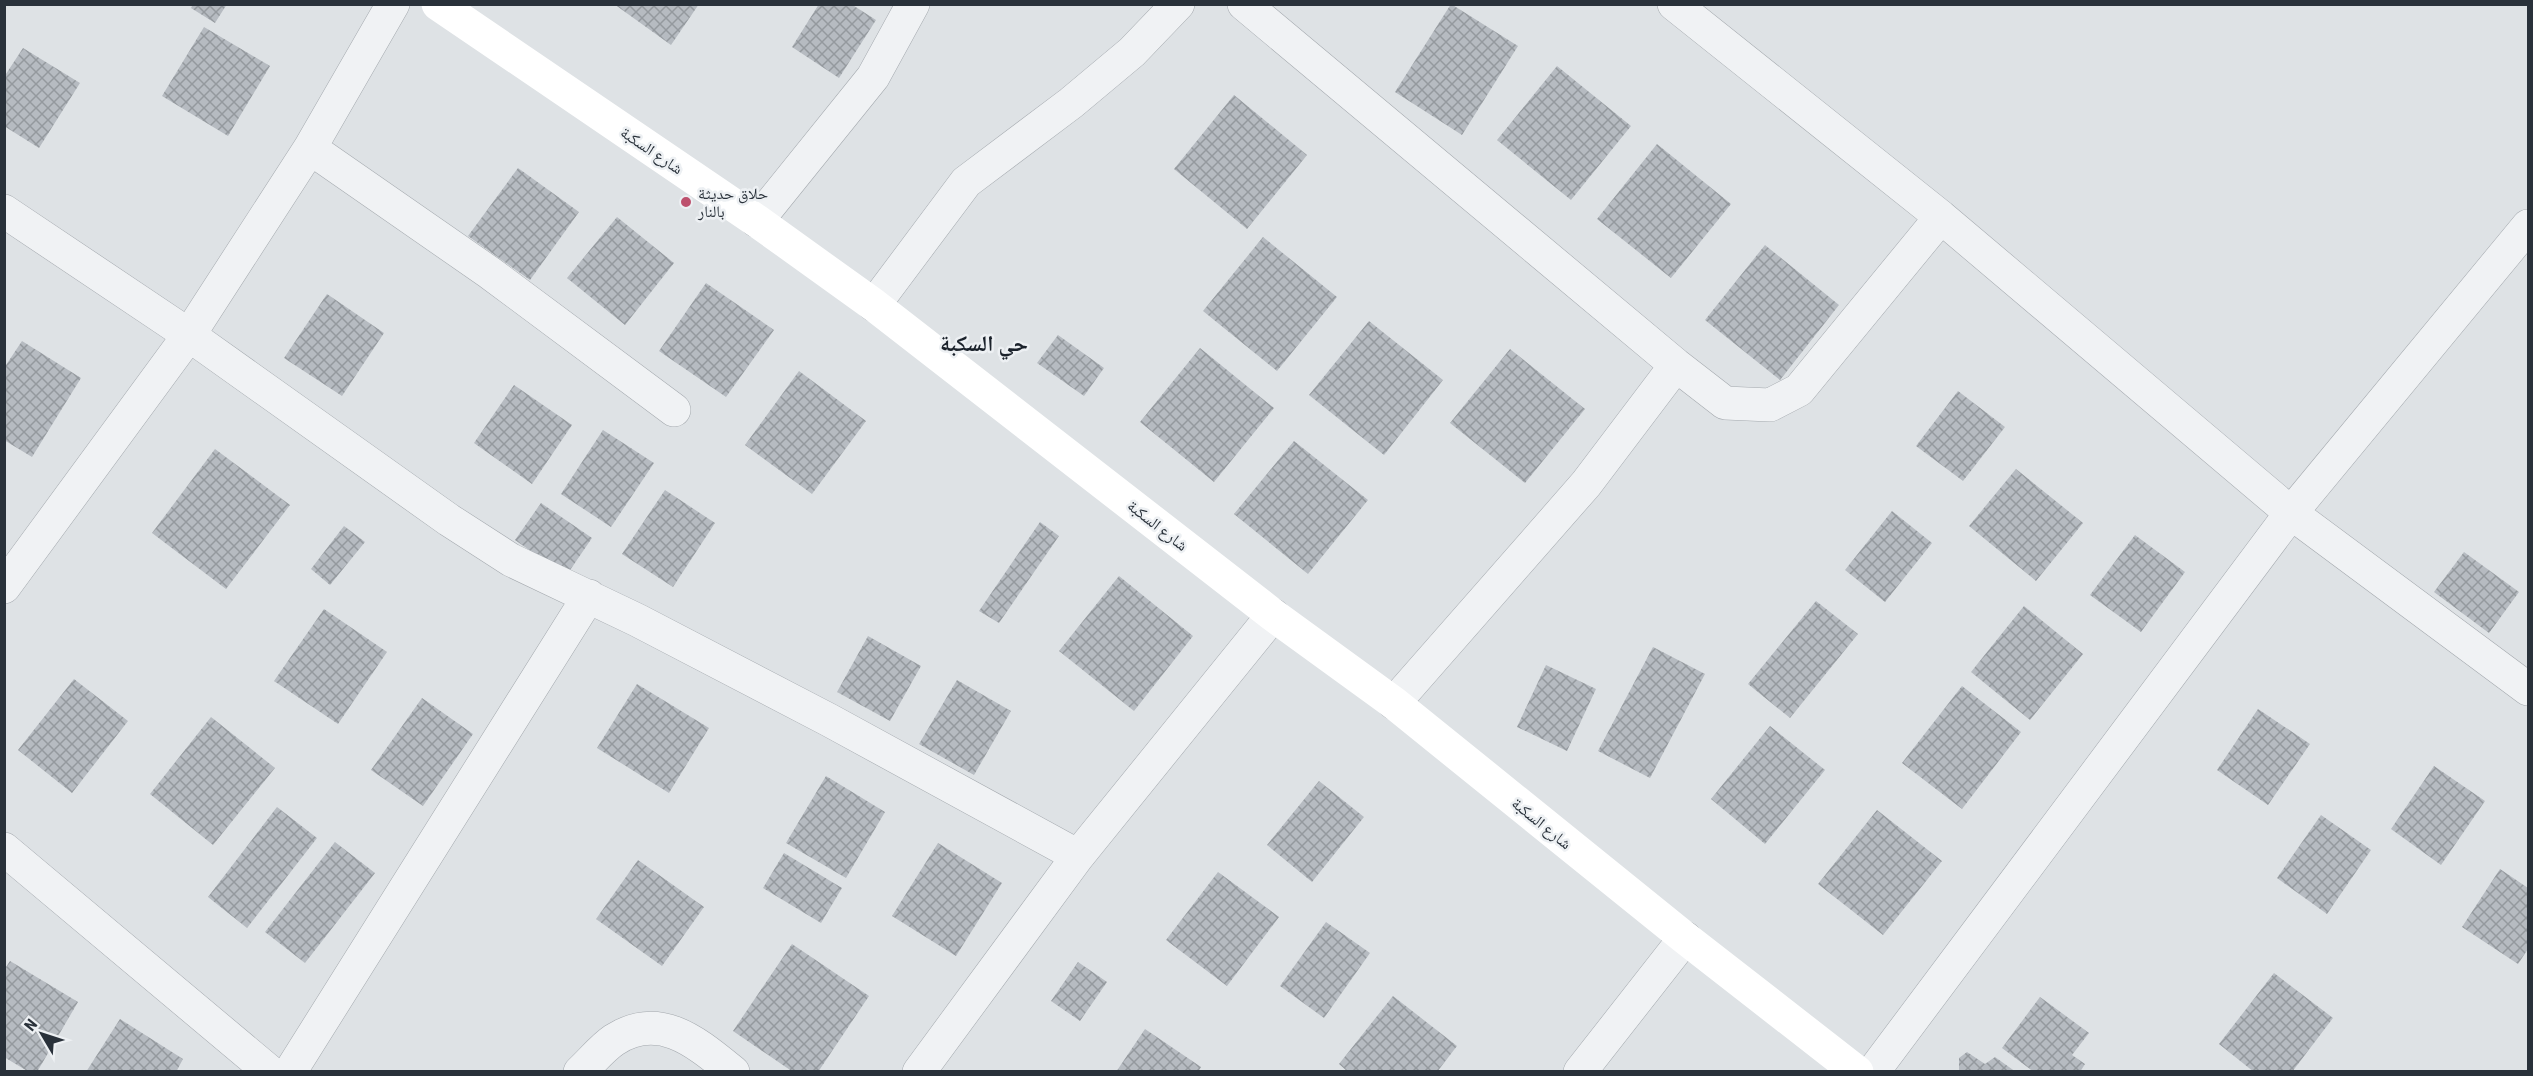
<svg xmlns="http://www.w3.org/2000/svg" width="2533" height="1076" viewBox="0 0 2533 1076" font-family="'Roboto Condensed','Noto Naskh Arabic',sans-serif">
	<defs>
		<pattern id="building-cross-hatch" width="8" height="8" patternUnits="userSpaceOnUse" patternTransform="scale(1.5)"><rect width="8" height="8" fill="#b6bbc1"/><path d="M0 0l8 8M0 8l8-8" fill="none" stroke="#94999e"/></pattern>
	</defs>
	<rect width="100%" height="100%" fill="#dee2e5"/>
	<path fill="url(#building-cross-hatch)" d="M 193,4 L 227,4 L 215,23 L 191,8 Z
		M 614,4 L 699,4 L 671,45 Z
		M 819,4 L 851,4 L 876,20 L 839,78 L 792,47 Z
		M 1451,4 L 1518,46 L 1462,135 L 1395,92 Z
		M 204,27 L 270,66 L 228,136 L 162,96 Z
		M 23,48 L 80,83 L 39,148 L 4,126 L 4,77 Z
		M 1557,66 L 1631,126 L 1571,200 L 1497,140 Z
		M 1234,95 L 1307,155 L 1247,229 L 1174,169 Z
		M 1657,144 L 1731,204 L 1671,278 L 1597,219 Z
		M 518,168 L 579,212 L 530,280 L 468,236 Z
		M 617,217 L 674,263 L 625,325 L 567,278 Z
		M 1263,237 L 1337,297 L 1277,371 L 1203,311 Z
		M 1765,245 L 1839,305 L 1780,380 L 1705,320 Z
		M 706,283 L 774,330 L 726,397 L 659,351 Z
		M 327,294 L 384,333 L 342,396 L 284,358 Z
		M 1369,321 L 1443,380 L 1384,455 L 1309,395 Z
		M 1058,335 L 1104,368 L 1084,396 L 1037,363 Z
		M 22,341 L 81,378 L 32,457 L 4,440 L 4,368 Z
		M 1200,348 L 1274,408 L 1214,482 L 1140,422 Z
		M 1510,349 L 1585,409 L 1525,483 L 1450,423 Z
		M 799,371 L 866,421 L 812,494 L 745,445 Z
		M 514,385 L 572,425 L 532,484 L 474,443 Z
		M 1958,391 L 2005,427 L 1963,481 L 1916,446 Z
		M 603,430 L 654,463 L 611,527 L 561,494 Z
		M 1294,441 L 1368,500 L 1308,574 L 1234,514 Z
		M 215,449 L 290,505 L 226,589 L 152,533 Z
		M 2016,469 L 2083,523 L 2036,581 L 1969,526 Z
		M 665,490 L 715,523 L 673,587 L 622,554 Z
		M 541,503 L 592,538 L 566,576 L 515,540 Z
		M 1892,511 L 1932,543 L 1885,602 L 1845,570 Z
		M 1040,522 L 1059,536 L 999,623 L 979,611 Z
		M 344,526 L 365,542 L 330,585 L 311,569 Z
		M 2135,535 L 2185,572 L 2141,632 L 2090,595 Z
		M 2464,552 L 2519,592 L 2489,633 L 2434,592 Z
		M 1119,576 L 1193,636 L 1134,711 L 1059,651 Z
		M 1816,601 L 1858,634 L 1790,718 L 1748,684 Z
		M 2024,606 L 2083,654 L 2030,720 L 1971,672 Z
		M 324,609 L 387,652 L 338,724 L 274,681 Z
		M 868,636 L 921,666 L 890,721 L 837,692 Z
		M 1653,647 L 1705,674 L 1650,778 L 1598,751 Z
		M 1546,665 L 1596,689 L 1567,751 L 1517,727 Z
		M 74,679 L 128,721 L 72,793 L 18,750 Z
		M 957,680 L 1011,711 L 974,775 L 919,744 Z
		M 637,684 L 709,728 L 669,793 L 597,748 Z
		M 1962,686 L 2021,732 L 1962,809 L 1902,763 Z
		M 422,698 L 473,734 L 423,806 L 371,770 Z
		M 2258,709 L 2310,744 L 2268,805 L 2217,770 Z
		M 211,717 L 275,768 L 213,845 L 150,794 Z
		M 1770,726 L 1825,770 L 1765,844 L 1711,799 Z
		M 2434,766 L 2485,801 L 2441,865 L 2391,829 Z
		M 826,776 L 885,812 L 846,878 L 786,843 Z
		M 1319,781 L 1364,817 L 1312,882 L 1267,845 Z
		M 277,807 L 317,838 L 247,928 L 208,897 Z
		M 1877,810 L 1942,861 L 1883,935 L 1818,884 Z
		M 2321,815 L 2371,850 L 2327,914 L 2277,878 Z
		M 335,842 L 375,873 L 305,963 L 265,932 Z
		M 938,843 L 1002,883 L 956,956 L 892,916 Z
		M 784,853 L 842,888 L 821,923 L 763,888 Z
		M 638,860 L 704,907 L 662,966 L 596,919 Z
		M 2500,869 L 2528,888 L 2528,949 L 2518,964 L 2462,927 Z
		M 1218,872 L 1279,917 L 1227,986 L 1166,940 Z
		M 1326,922 L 1370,953 L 1324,1018 L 1280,986 Z
		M 792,944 L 869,996 L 818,1072 L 793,1072 L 733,1031 Z
		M 10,961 L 78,1002 L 37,1072 L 29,1072 L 4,1057 L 4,970 Z
		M 1078,962 L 1107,982 L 1080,1021 L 1051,1001 Z
		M 2274,973 L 2333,1018 L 2292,1072 L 2254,1072 L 2219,1044 Z
		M 1393,996 L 1457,1046 L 1437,1072 L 1348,1072 L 1339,1064 Z
		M 2040,997 L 2089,1033 L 2072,1055 L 2085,1064 L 2080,1072 L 2034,1072 L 2002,1048 Z
		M 120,1019 L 183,1059 L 176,1072 L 86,1072 Z
		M 1145,1029 L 1201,1067 L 1198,1072 L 1116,1072 Z
		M 1967,1052 L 1985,1064 L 1995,1057 L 2016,1072 L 1959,1072 L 1959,1058 Z"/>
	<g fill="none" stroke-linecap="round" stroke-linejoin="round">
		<g stroke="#a4a9ae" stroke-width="34">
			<path id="minor" d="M 1244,4 L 1676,365 L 1725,403 L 1770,405 L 1799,390 L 1941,217
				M 1674,4 L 1941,217 L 2291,513 L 2528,689
				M 310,148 L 490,273 L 674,410
				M 4,211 L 189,335 L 449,520 L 511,560 L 637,620 L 829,720 L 1078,856
				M 757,221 L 873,77 L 913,4
				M 874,305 L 966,182 L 1071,103 L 1132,52 L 1178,4
				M 4,587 L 189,335 L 310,148 L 393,4
				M 1394,703 L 1586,484 L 1676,365
				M 4,849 L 270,1072
				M 290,1072 L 589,596
				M 580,1072 C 591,1062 602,1048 614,1040 C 660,1010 697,1043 733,1072
				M 919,1072 L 1078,856 L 1273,615
				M 1580,1072 L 1685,938
				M 1873,1072 L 2291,513 L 2528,226"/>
		</g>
		<use href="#minor" stroke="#f0f2f4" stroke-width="33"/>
		<path stroke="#fff" stroke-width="33" d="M 438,4 L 757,221 L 874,305 L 1273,615 L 1394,703 L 1685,938 L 1857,1072"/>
	</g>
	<circle fill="#bd506d" stroke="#edf0f3" stroke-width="2" cx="686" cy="202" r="6"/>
	<g text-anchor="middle" stroke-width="5" stroke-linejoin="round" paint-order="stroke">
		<g font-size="16" fill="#29313a" stroke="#edf0f3">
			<text transform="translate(652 150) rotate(34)" y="6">شارع السكبة</text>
			<text transform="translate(1158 525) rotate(38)" y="6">شارع السكبة</text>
			<text transform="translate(1542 823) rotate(39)" y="6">شارع السكبة</text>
		</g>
		<g font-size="16" fill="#29313a" stroke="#edf0f3" text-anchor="start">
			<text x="698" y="199">حلاق حديثة<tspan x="698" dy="18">بالنار</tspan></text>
		</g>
		<g font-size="22" font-weight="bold" fill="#1b222b" stroke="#edf0f3">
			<text x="984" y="351">حي السكبة</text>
		</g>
	</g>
	<rect width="2533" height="1076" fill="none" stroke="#29313a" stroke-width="12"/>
	<g transform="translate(42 1034) rotate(309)" stroke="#edf0f3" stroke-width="4.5" paint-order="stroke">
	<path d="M0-4.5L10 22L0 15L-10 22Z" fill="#29313a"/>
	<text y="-9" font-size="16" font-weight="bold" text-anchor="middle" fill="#29313a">N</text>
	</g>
</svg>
